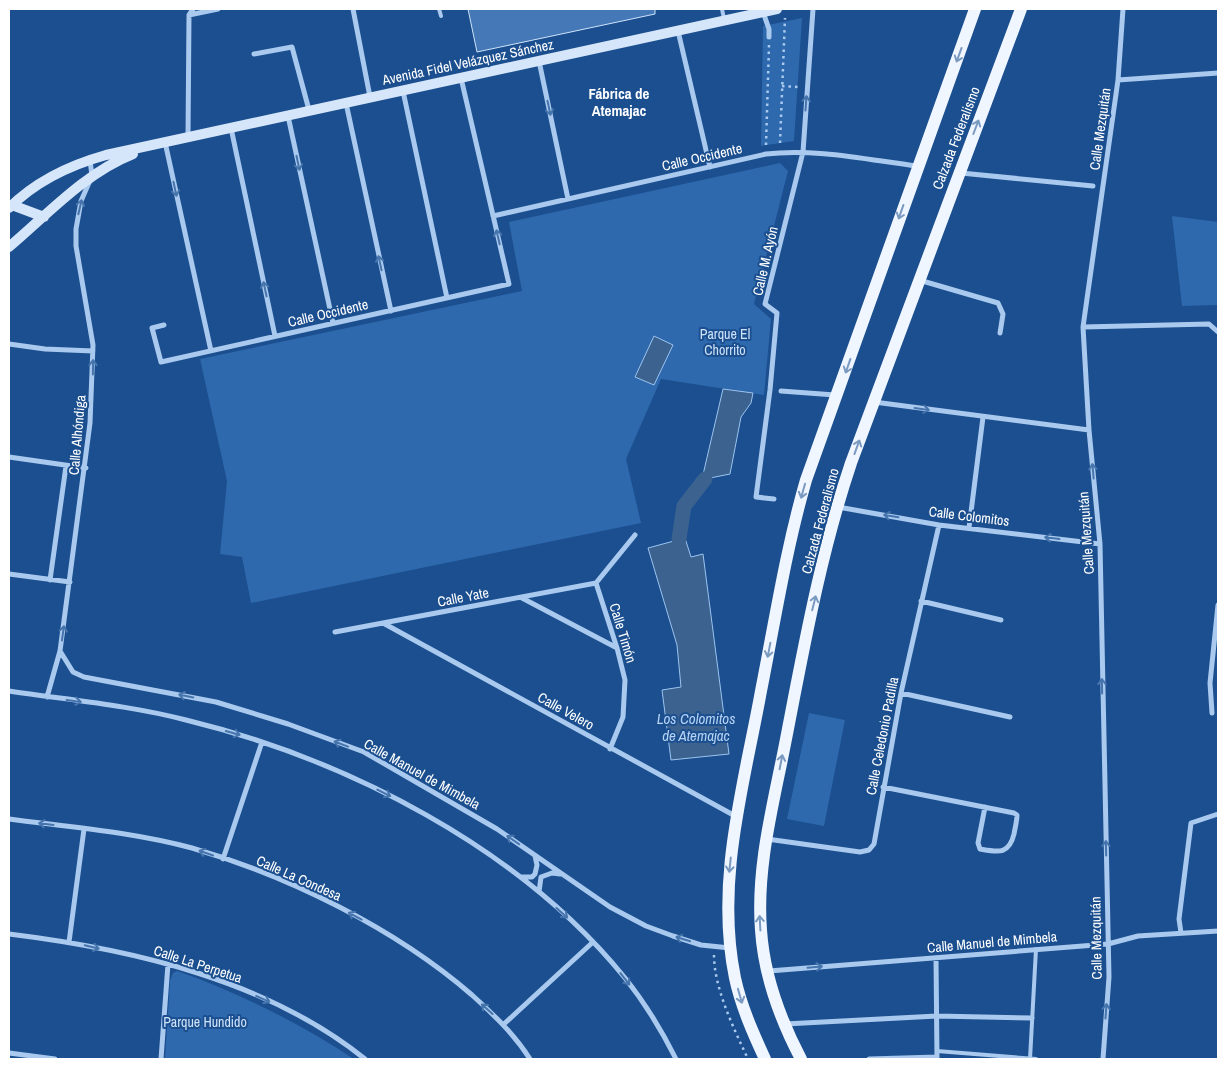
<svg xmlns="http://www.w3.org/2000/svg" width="1227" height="1068" viewBox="0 0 1227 1068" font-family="'Archivo Narrow',sans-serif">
	<rect width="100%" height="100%" fill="#1b4f8f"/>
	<path fill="#2e69ad" d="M 802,18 L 794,141 L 761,146 L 763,26 Z
		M 780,163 L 788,171 L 754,304 L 771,319 L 764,395 L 661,379 L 626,459 L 641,523 L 251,603 L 242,557 L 220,554 L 227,481 L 200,359 L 522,291 L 509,222 Z
		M 1172,216 L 1218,222 L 1218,305 L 1182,306 Z
		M 809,713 L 845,720 L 824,826 L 787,819 Z
		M 177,971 C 240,993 299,1023 354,1059 L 165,1059 L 170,981 L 173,973 Z"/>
	<path fill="#3c6290" stroke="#9cc4f0" d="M 654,336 L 673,345 L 654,385 L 635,377 Z
		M 723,389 L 753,393 L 751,403 L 741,417 L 730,474 L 705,479 L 702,479 Z
		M 685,538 L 691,557 L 703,554 L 729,754 L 671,760 L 662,690 L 681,687 L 677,645 L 648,548 Z"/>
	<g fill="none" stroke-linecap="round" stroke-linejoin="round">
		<path stroke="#3c6290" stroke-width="15" d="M 679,539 L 684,506 L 705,479"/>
	</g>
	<path fill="#4478b7" stroke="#cfe3fa" d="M 468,9 L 655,9 L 655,14 L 477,52 Z"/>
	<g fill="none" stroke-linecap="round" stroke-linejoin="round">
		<path stroke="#a9c9ee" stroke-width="2.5" stroke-dasharray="2.5 4" stroke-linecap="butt" d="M 782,86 L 798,87
			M 780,143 L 785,18
			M 766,145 L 769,45
			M 714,955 C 714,988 734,1029 748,1059"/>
		<path stroke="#a9c9ee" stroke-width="4" d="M 439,9 L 441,16
			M 722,9 L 724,19
			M 937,1051 L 1036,1059
			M 1030,1059 L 1036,949"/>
		<path stroke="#a9c9ee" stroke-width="5" d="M 353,9 L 370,97
			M 763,12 L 769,29 L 769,37
			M 189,15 L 218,9
			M 678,31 L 710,167
			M 254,54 L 292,47 L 309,110
			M 539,61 L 568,199
			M 1118,80 L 1218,73
			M 403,91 L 447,298
			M 346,103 L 391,311
			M 288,116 L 333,323
			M 231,128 L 275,336
			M 188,137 L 189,15 L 193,9
			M 165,142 L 211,351
			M 961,173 L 1093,186
			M 493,216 L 766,154 C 814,148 869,160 917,166
			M 919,280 L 998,303 L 1003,314 L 1000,333
			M 164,325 L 152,328 L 161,362 L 509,284 L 461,78
			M 1083,327 L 1209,324 L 1218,332
			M 9,344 L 45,349 L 93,351
			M 781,391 L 835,395
			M 874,402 L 1089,430
			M 9,457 L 86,468
			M 774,499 L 756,497 L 770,390 L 777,313 L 765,304 L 803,152 L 813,9
			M 838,507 L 939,525 L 1100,544
			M 969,528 L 983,417
			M 9,574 L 70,582
			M 50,580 L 66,466
			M 596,583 L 617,648 L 625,680 L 623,717 L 610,749
			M 596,583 L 635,535
			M 522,598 L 617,648
			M 921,601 L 1001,620
			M 383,623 L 737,817
			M 335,632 L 596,583
			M 60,651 L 73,672 L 84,677 L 216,702 L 288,724 L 364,752 L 497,829 L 610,907 L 646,926 L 673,936 L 701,945 L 730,948
			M 9,691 C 68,700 128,705 186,720 C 346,759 520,848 625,978 C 645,1003 662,1031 676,1059
			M 901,693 L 1010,717
			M 47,697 L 60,651 L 90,423 L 93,345 L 76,246 L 76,229 L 81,201 L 92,176 L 90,160
			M 1212,713 L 1210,683 L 1218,605
			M 883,787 L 1014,813 L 1017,815 C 1017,821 1015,828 1014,834 C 1009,855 998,852 980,849 L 978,843 L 985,807
			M 9,819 C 70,827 133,832 192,848 C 289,876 396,929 472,995 C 494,1015 514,1034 530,1059
			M 767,839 L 860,852 L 869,850 L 874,844 L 901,693 L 939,525
			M 223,859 L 262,742
			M 522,877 L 532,877 L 535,874 L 537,865 L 535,856
			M 539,892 L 541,877 L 552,873 L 560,874
			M 1181,933 L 1179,919 L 1191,823 L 1218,814
			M 9,934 C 131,949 267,980 365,1059
			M 69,942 L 84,829
			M 936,958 L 937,1059
			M 769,971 L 1108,944 L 1138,936 L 1218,931
			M 504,1024 L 593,942
			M 785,1024 L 937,1016 L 1032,1018
			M 9,1053 L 55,1059
			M 161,1059 L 168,964
			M 869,1059 L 937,1057
			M 1103,1059 L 1109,977 L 1100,544 L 1089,430 L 1083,327 L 1118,80 L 1123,9"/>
		<path stroke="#d6e6fa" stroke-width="10" d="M 12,205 L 44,217
			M 9,208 C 36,181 70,165 106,155 L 777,9
			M 9,247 C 48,214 85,173 133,154"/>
		<path stroke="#f0f6ff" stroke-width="12" d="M 765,1059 C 753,1033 741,1006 735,978 C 715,881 744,785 761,691 C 775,620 786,549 806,480 L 975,9
			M 801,1059 C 780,1019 764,976 761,930 C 756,866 774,802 786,739 C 804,646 821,552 851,463 L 1021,9"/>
	</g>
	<defs><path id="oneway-shaft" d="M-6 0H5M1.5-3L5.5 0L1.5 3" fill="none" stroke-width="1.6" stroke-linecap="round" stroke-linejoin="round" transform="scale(1.25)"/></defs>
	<g stroke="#7b9ac1">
		<use href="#oneway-shaft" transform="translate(959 55) rotate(110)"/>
		<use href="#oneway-shaft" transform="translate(976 127) rotate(-69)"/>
		<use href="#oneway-shaft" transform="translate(901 212) rotate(109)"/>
		<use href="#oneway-shaft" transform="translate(848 366) rotate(109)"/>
		<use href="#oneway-shaft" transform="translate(857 447) rotate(-70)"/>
		<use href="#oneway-shaft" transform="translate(803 491) rotate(106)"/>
		<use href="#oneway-shaft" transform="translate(814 603) rotate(-76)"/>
		<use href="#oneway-shaft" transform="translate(769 650) rotate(101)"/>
		<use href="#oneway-shaft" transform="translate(781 762) rotate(-79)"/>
		<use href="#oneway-shaft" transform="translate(730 865) rotate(96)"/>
		<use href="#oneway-shaft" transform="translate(760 923) rotate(-93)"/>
		<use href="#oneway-shaft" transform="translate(740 996) rotate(74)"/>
	</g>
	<g stroke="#4674ac">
		<use href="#oneway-shaft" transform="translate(806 103) rotate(-86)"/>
		<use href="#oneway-shaft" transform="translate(549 108) rotate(78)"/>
		<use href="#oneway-shaft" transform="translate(298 163) rotate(78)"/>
		<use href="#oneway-shaft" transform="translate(175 189) rotate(78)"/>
		<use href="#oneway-shaft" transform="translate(80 207) rotate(-77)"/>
		<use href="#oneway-shaft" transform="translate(498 237) rotate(-103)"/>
		<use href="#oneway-shaft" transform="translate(380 263) rotate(-102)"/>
		<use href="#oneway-shaft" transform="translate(265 289) rotate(-102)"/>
		<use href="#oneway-shaft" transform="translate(93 367) rotate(-89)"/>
		<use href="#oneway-shaft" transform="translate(922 409) rotate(8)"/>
		<use href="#oneway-shaft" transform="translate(1093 471) rotate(-95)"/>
		<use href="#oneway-shaft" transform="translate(891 516) rotate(-170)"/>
		<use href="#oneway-shaft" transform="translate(1052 538) rotate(-173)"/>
		<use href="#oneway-shaft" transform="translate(63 633) rotate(-82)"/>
		<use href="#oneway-shaft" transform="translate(1102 686) rotate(-91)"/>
		<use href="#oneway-shaft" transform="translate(186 696) rotate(-169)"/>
		<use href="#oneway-shaft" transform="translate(74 701) rotate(8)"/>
		<use href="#oneway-shaft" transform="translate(233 733) rotate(16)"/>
		<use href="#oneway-shaft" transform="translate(341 744) rotate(-159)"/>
		<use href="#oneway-shaft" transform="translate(384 793) rotate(27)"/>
		<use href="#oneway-shaft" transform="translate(46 824) rotate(-173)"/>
		<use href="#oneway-shaft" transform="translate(513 840) rotate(-145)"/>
		<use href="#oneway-shaft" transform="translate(1106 848) rotate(-91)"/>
		<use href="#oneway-shaft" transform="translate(206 853) rotate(-161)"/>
		<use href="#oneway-shaft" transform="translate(562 913) rotate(42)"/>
		<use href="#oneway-shaft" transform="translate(355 916) rotate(-152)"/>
		<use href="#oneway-shaft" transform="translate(683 939) rotate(-163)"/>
		<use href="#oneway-shaft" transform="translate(92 947) rotate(13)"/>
		<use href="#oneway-shaft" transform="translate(815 967) rotate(-5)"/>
		<use href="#oneway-shaft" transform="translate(625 979) rotate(52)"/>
		<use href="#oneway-shaft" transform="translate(263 999) rotate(24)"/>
		<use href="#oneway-shaft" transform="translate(487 1009) rotate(-138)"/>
		<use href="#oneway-shaft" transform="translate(1106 1011) rotate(-86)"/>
	</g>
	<g text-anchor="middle" stroke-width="4" stroke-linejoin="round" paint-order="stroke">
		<g font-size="14" fill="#fff" stroke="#1b4f8f">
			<text transform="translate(468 62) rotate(-12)" y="5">Avenida Fidel Velázquez Sánchez</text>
			<text transform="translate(1100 129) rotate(-82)" y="5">Calle Mezquitán</text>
			<text transform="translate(956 138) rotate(-69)" y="5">Calzada Federalismo</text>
			<text transform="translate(702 157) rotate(-13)" y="5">Calle Occidente</text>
			<text transform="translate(765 261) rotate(-77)" y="5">Calle M. Ayón</text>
			<text transform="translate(328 313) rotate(-13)" y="5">Calle Occidente</text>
			<text transform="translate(77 435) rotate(-85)" y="5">Calle Alhóndiga</text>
			<text transform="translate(969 516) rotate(7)" y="5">Calle Colomitos</text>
			<text transform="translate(820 521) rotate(-75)" y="5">Calzada Federalismo</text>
			<text transform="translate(1086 533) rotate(-94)" y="5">Calle Mezquitán</text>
			<text transform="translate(463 597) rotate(-11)" y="5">Calle Yate</text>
			<text transform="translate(623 633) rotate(73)" y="5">Calle Timón</text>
			<text transform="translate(566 711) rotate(29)" y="5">Calle Velero</text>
			<text transform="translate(882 736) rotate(-79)" y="5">Calle Celedonio Padilla</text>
			<text transform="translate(422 774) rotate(29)" y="5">Calle Manuel de Mimbela</text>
			<text transform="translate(299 878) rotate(24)" y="5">Calle La Condesa</text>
			<text transform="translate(1096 938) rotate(-91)" y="5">Calle Mezquitán</text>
			<text transform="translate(992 942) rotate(-5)" y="5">Calle Manuel de Mimbela</text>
			<text transform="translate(198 964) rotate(18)" y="5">Calle La Perpetua</text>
		</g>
		<g font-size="14" fill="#cfe3fa" stroke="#1b4f8f">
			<text x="725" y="339">Parque El<tspan x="725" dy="16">Chorrito</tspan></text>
			<text x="205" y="1027">Parque Hundido</text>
		</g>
		<g font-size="15" font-weight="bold" fill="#fff" stroke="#1b4f8f">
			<text x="619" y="99">Fábrica de<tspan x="619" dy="17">Atemajac</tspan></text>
		</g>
		<g font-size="15" font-style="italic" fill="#b5d3f5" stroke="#1b4f8f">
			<text x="696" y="724">Los Colomitos<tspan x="696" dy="17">de Atemajac</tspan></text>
		</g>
	</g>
	<rect width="1227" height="1068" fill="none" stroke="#ffffff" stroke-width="20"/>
</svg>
